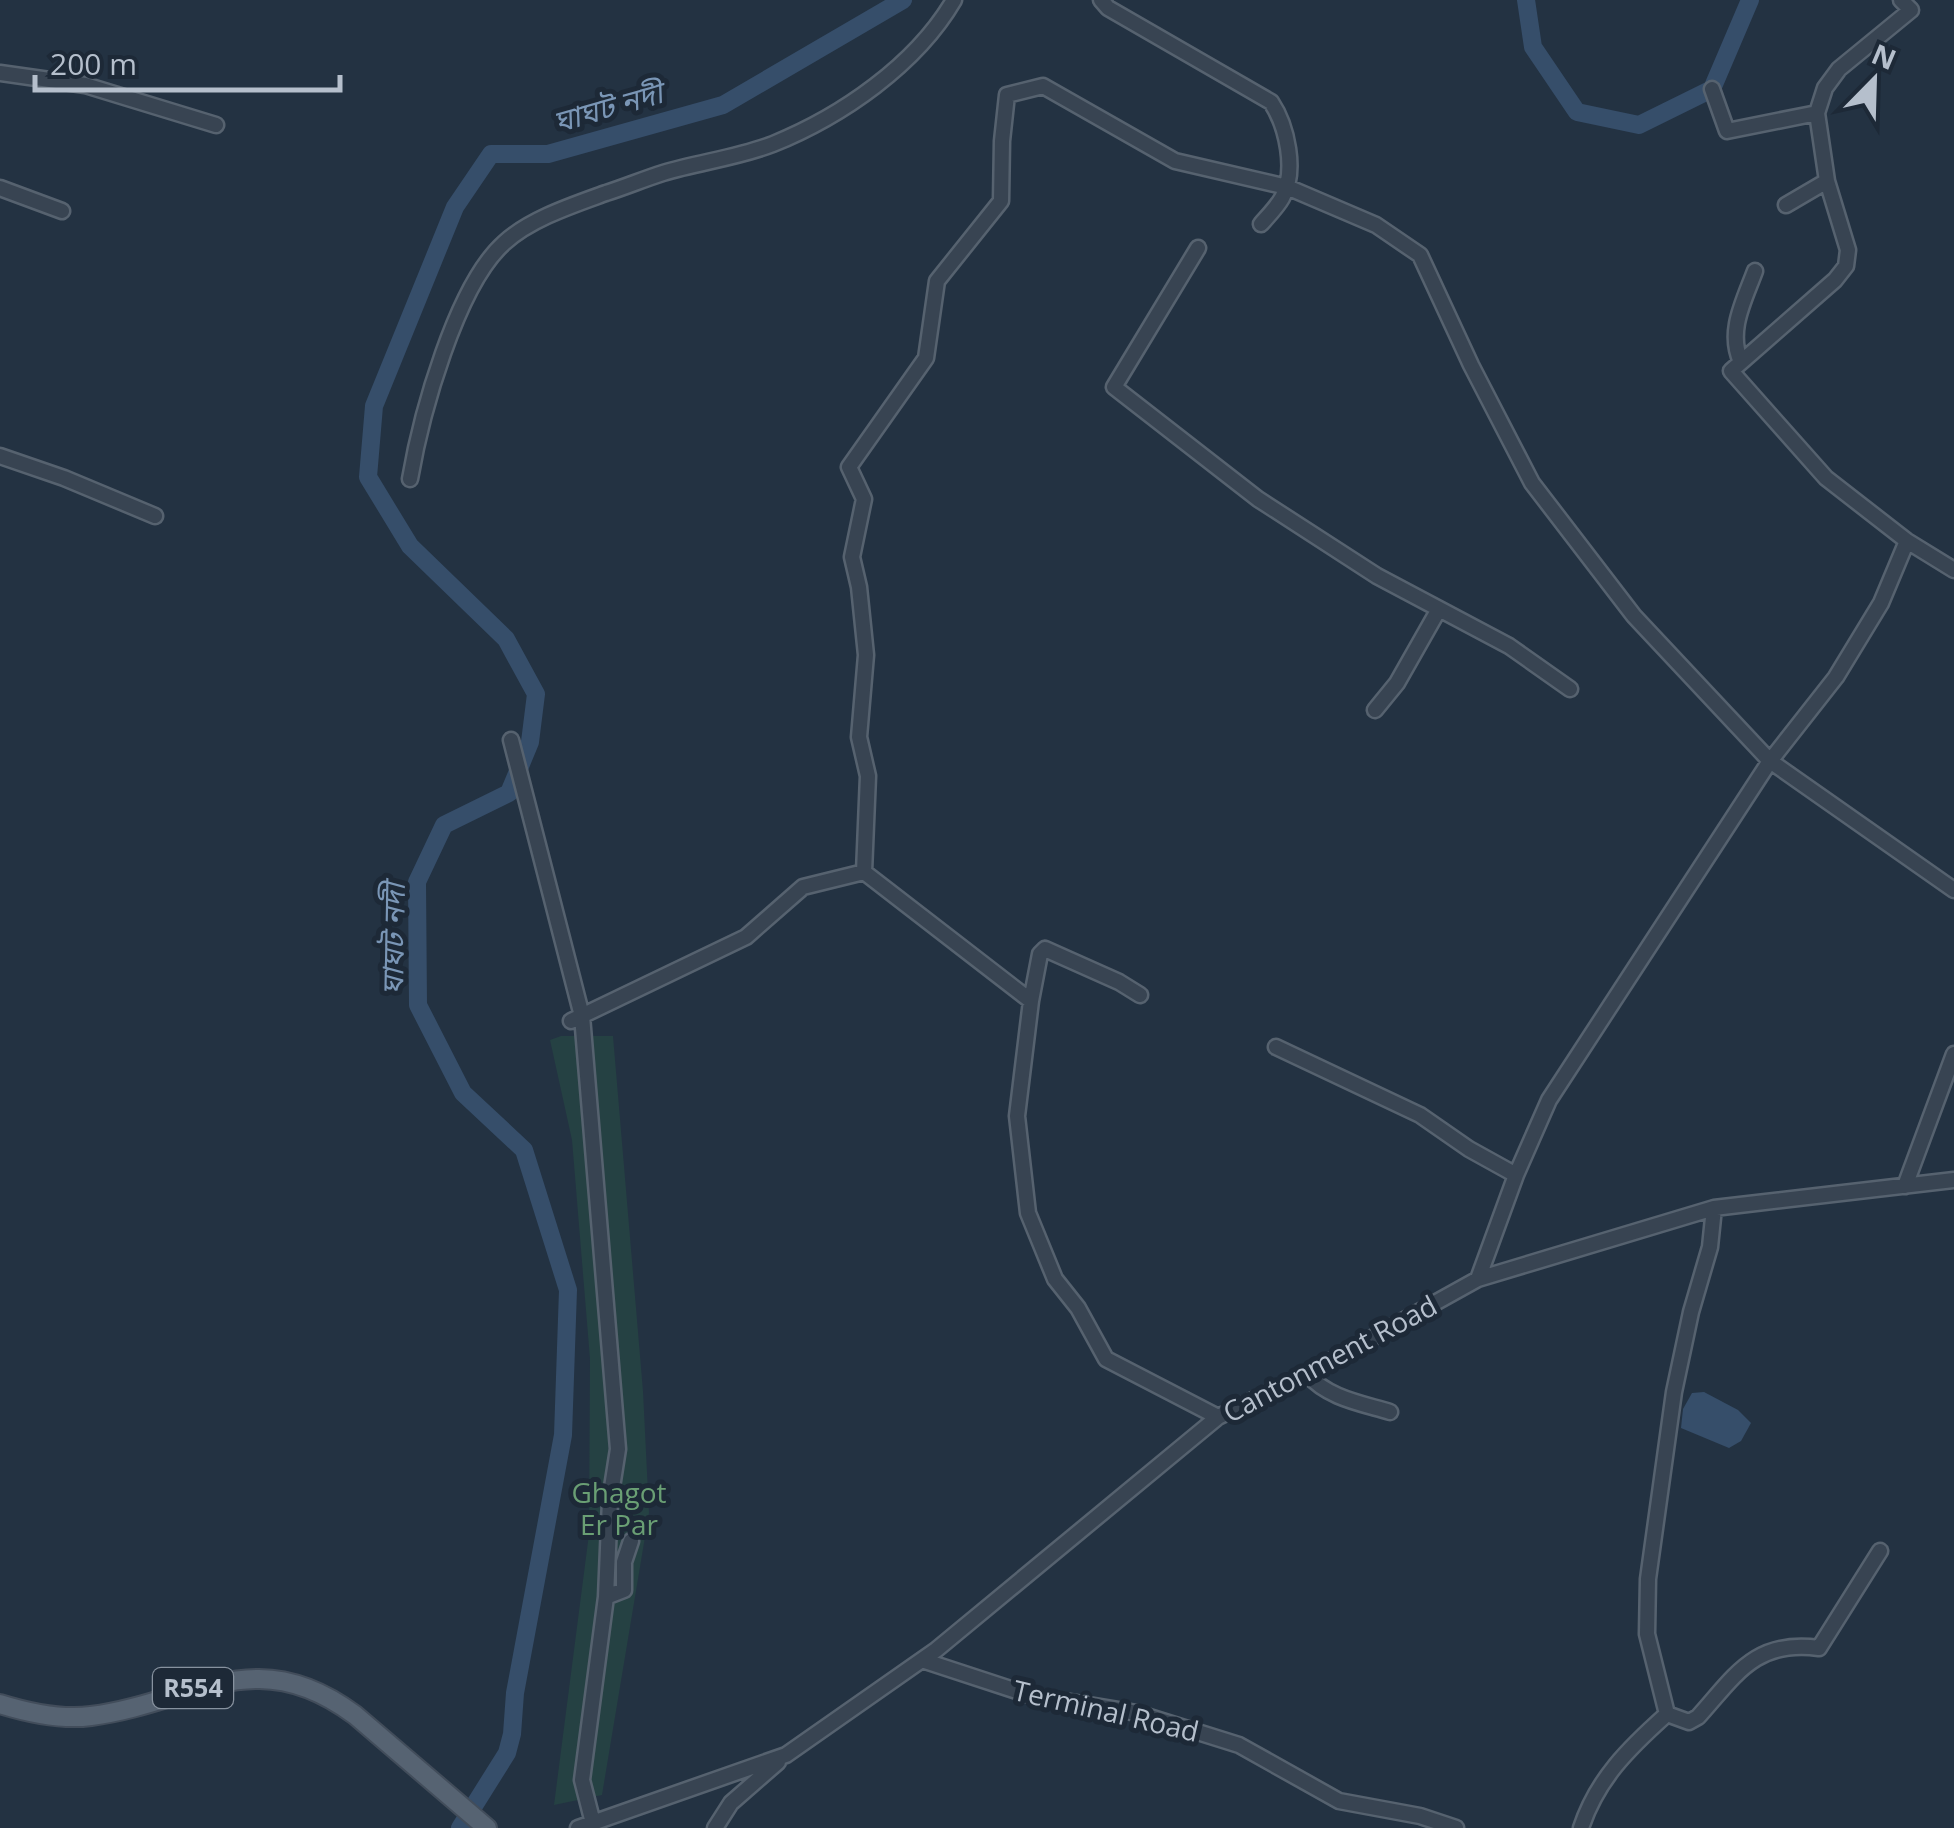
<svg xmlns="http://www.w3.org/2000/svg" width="1954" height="1828" viewBox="0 0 1954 1828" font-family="'Open Sans','Noto Sans Bengali',sans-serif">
	<rect width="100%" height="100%" fill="#233242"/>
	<path fill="#254143" d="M 561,1036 L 613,1036 L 643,1391 L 649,1513 L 602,1795 L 554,1805 L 589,1534 L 590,1359 L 572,1140 L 550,1040 Z"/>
	<path fill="#364e6a" d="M 1704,1392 L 1738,1410 L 1751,1423 L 1741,1441 L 1729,1448 L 1681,1428 L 1683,1409 L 1692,1393 Z"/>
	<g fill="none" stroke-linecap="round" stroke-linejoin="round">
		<path stroke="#364e6a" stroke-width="18" d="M 1526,0 L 1533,47 L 1577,112 L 1639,125 L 1712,89 L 1750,0
			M 460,1828 L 507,1753 L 512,1734 L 515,1693 L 563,1435 L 568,1290 L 524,1150 L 463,1093 L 418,1005 L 417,882 L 444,825 L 509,793 L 530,742 L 536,694 L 506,639 L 410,546 L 368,477 L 374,406 L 455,207 L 491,154 L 548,154 L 723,105 L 903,0"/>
		<g stroke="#56626f" stroke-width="19">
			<path id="minor" d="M 1101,0 L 1108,8 L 1271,102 C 1287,126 1297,171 1282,198 C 1277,207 1268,216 1261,224
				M 1901,0 L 1911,10 L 1839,69 L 1825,88 L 1817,113 L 1827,181 L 1848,250 L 1846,266 L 1835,280 L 1731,371 L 1826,478 L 1907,541 L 1954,570
				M 0,73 L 85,85 L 216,125
				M 1712,89 L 1727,131 L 1817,113
				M 0,188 L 62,211
				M 1786,205 L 1827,181
				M 1198,248 L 1114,387 L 1258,499 L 1377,576 L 1509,646 L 1570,689
				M 1741,362 C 1727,331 1744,301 1755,271
				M 0,456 L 64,478 L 155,516
				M 410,479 C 421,415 456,286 504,243 C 530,219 573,205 606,193 C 625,187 644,179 663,173 C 699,162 737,158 773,144 C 842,116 916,65 954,0
				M 1375,710 L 1397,683 L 1439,609
				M 511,740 L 582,1016 L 618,1449 L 610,1500 L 606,1597 L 624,1590 L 624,1562 L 631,1541
				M 864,872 L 868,776 L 859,737 L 866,655 L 859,587 L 852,557 L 864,499 L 849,467 L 926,358 L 937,281 L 1001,201 L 1002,141 L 1007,95 L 1043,86 L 1175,161 L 1287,187 L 1376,225 L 1420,255 L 1471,365 L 1532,483 L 1634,616 L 1770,761 L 1954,890
				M 1031,1001 L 1040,954 L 1045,949 L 1119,982 L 1140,995
				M 571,1021 L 746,937 L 803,887 L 864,872 L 1031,1001 L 1017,1116 L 1028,1213 L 1055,1279 L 1078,1308 L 1106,1359 L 1218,1417
				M 1276,1047 L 1420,1115 L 1469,1149 L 1516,1175
				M 1905,1186 L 1954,1054
				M 1478,1279 L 1516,1175 L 1549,1100 L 1770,761 L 1836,677 L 1881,603 L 1907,541
				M 1307,1374 C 1328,1398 1360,1403 1390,1412
				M 922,1660 L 1029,1695 L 1137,1713 L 1239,1745 L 1339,1801 L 1420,1816 L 1456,1828
				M 1667,1714 L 1647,1634 L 1648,1579 L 1674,1392 L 1691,1312 L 1710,1247 L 1714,1208
				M 593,1823 L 582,1780 L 606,1597
				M 578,1828 L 786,1755 L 936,1650 L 1218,1417 L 1307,1374 L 1478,1279 L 1714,1208 L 1954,1180
				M 715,1828 L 731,1803 L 778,1762
				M 1581,1828 C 1597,1779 1629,1748 1667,1714 L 1689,1722 L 1698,1717 C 1735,1676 1755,1639 1819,1648 L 1880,1551"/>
		</g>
		<g stroke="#424d5b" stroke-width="22">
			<path id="major" d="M 0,1704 C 29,1713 61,1720 91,1716 C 192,1703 255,1640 355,1715 L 487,1828"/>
		</g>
		<use href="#minor" stroke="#384452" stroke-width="14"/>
		<use href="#major" stroke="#566372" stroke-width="18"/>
	</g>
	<g text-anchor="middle" stroke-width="10" stroke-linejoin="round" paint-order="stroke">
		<rect fill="#1d2937" stroke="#87929f" stroke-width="2.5" x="153" y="1668" width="80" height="40" rx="8"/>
		<g font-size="25" font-weight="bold" fill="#b5bfcc">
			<text x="193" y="1697">R554</text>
		</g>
		<g font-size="28" fill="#b5bfcc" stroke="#1d2937">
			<text transform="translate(1330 1359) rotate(-28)" y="10">Cantonment Road</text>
			<text transform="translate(1106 1711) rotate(13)" y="10">Terminal Road</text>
		</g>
		<g font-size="28" fill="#6a9f74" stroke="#1d2937">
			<text x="619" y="1503">Ghagot<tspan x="619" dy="32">Er Par</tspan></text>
		</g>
		<g font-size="30" font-style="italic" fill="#7a96b6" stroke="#1d2937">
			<text transform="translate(608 108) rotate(-16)" y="10">ঘাঘট নদী</text>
			<text transform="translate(394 939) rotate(-89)" y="10">ঘাঘট নদী</text>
		</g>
	</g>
	<g transform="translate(1874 80) rotate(23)" stroke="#1d2937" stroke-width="8" paint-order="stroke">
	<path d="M0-8L18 38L0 25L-18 38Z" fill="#b5bfcc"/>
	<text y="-15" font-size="28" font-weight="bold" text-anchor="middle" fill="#b5bfcc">N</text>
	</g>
	<path d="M35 75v15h305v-15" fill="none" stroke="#b5bfcc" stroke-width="5"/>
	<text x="50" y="75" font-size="30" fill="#b5bfcc" stroke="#1d2937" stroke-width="8" paint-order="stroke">200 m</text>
</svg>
